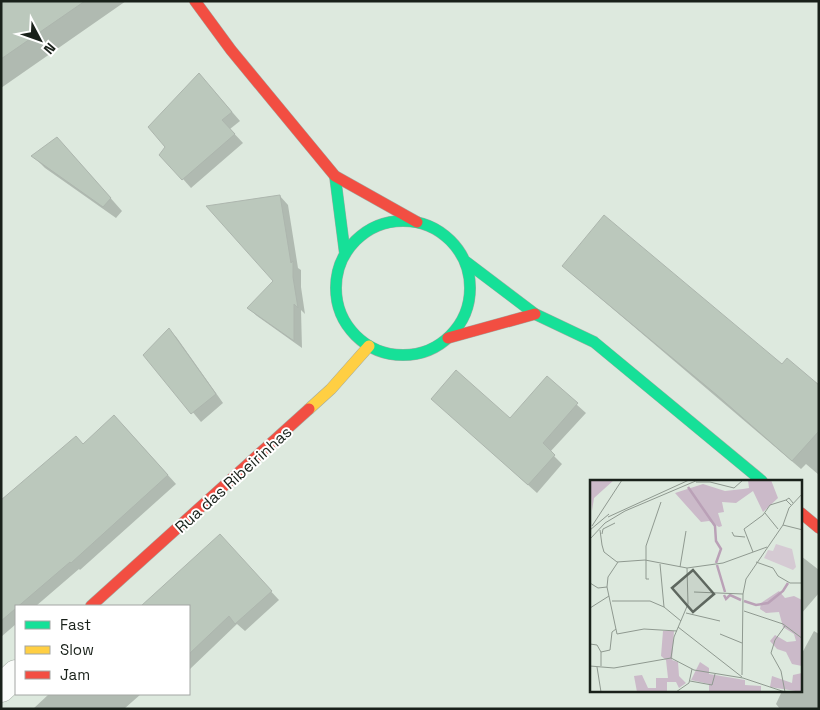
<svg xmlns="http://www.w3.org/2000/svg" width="820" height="710" viewBox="0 0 820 710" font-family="'Space Grotesk',sans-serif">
	<rect width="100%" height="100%" fill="#dde9de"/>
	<path fill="#0003" d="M 1,1 L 126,1 L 1,88 Z
		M 207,83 L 240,121 L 230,129 L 243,143 L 191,188 L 183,179 Z
		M 69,151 L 122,211 L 116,218 L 45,168 L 33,156 Z
		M 280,196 L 288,205 L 298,268 L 301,270 L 301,287 L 305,314 L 301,310 L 302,348 L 257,316 L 248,308 L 275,281 Z
		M 572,274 L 782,366 L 819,387 L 819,475 L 806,464 L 801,469 Z
		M 169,329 L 177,338 L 223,403 L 201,422 L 145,355 Z
		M 547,378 L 586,413 L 550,452 L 562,464 L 537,493 L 432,399 L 510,419 Z
		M 123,425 L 176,484 L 80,570 L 79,569 L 36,606 L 16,606 L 16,624 L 1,637 L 1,506 L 83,445 Z
		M 220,536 L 279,600 L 245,631 L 237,624 L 189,670 L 189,606 L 144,606 Z
		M 801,556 L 819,570 L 819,593 L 801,614 Z
		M 814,631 L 819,634 L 819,709 L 780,709 L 776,704 L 782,691 L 801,691 L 801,655 Z
		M 49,694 L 141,694 L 124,709 L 33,709 Z"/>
	<path fill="#bbc8bc" stroke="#adb6ae" d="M 1,1 L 85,1 L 1,59 Z
		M 199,73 L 232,112 L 222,120 L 235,134 L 182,180 L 159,155 L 165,147 L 148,127 Z
		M 57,137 L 111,198 L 103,207 L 31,156 Z
		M 280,195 L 291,263 L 293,261 L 293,277 L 298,308 L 294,304 L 294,341 L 247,308 L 273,281 L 206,206 Z
		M 604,215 L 782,364 L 787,358 L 819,385 L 819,431 L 792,461 L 718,396 L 562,266 Z
		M 169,328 L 216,394 L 191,414 L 143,355 Z
		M 456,370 L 510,418 L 547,376 L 578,403 L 543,443 L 555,455 L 528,485 L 431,399 Z
		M 114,415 L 168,475 L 71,563 L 70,562 L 1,621 L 1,500 L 76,436 L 83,444 Z
		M 220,534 L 272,591 L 235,624 L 229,616 L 189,654 L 189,606 L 141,606 Z"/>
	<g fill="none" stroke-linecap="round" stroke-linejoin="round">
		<g stroke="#a2aba3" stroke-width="29">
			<path id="street" d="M 1,688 L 16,674"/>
		</g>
		<g stroke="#a2aba3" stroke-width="12">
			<path id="fast" d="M 335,176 L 345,254
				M336 288a67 67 0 1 1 134 0a67 67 0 1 1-134 0Z
				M 465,261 L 535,314 L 594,342 L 762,481"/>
		</g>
		<g stroke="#a2aba3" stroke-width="12">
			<path id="slow" d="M 309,409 L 331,389 L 369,346"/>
		</g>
		<g stroke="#a2aba3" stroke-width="12">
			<path id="jam" d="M 195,1 L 231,50 L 335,176 L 417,222
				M 448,338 L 535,314
				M 801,513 L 819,528
				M 91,606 L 309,409"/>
		</g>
		<use href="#street" stroke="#fafcfa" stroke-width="28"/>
		<use href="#fast" stroke="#16e098" stroke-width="11"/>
		<use href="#slow" stroke="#ffcf43" stroke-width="11"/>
		<use href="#jam" stroke="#f24e42" stroke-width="11"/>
	</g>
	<g text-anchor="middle" stroke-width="4" stroke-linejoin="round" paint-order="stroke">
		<g font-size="16" fill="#19211a" stroke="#fff">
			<text transform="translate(233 479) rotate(-42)" y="6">Rua das Ribeirinhas</text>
		</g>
	</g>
	<g transform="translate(590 480)">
		<rect width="212" height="212" fill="#dde9de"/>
		<path d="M 0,0 L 24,0 L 4,18 L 2,31 ZM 158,0 L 181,0 L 188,18 L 173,32 L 163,11 L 146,23 L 132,22 L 134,32 L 128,33 L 132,46 L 129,47 L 119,41 L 111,42 L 85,13 L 113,4 L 135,11 L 153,9 L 159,8 ZM 189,111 L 195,118 L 204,116 L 212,120 L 212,186 L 202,184 L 196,172 L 187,169 L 180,161 L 185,155 L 197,162 L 206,161 L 204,154 L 193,147 L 189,132 L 176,133 L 170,129 L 171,123 ZM 73,151 L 84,151 L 82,180 L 88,182 L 89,196 L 96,203 L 89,208 L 86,202 L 77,202 L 77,212 L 47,212 L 44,196 L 52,195 L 58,208 L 66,208 L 66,198 L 78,198 L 76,180 L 71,176 ZM 110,182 L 119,188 L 119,194 L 155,200 L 155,205 L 171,206 L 171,212 L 119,212 L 119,204 L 101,200 ZM 212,193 L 212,212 L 180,207 L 182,196 L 202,203 L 203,195 Z" fill="#cbbac9"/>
		<path d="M 186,64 L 202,69 L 206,87 L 203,90 L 174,78 L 178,70 L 183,71 Z" fill="#d5cad3"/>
		<path fill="none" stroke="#baa1b7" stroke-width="2.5" d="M 98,7 L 125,46 L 126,61 L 131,69 L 126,83M 127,85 L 135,112M 134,115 L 136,119 L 140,115 L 151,120M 154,121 L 166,125 L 178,123 L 193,111 L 198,103"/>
		<path fill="none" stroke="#8f9990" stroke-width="1" d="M 106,2 L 120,2 L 144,8 L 153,0M 201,25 L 196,20 L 199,18 L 203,23M 175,33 L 188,49M 18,37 L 99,0M 193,45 L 213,50M 2,46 L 32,0M 0,50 L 19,34M 10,50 L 12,65M 142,52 L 144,56 L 155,57M 12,54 L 13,49 L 25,43M 0,59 L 15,43 L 35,31 L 108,0M 12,65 L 14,72 L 27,82 L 55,80 L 97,88 L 133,83 L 177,67M 163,72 L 154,49 L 173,35 L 180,25 L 196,20M 28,82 L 18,97 L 17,107 L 27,154 L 54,149 L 87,151M 166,82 L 183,88 L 188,96 L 200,103 L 213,103M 70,84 L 74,127M 90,87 L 96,51M 59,99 L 56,99 L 56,66 L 71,22M 0,103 L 8,108 L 17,107M 104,112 L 153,114M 22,121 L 60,121 L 74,127 L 91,141M 0,128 L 19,116M 154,131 L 193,144 L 213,159M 96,133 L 130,141M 88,147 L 152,197M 130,154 L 152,163M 0,164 L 7,165 L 11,172M 81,178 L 104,190 L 153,198 L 195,212M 81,178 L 84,157 L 98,124 L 97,88M 0,186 L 24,188 L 81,178M 11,186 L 11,172 L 20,170 L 22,152 L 26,149M 7,187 L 11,212M 152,195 L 153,114 L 156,99 L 193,45 L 199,28 L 213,13M 100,201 L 122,205 L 125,194M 86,212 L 99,203 L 102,189M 195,212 L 191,191 L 181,173 L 185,160 L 195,146"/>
		<path fill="#5e675f" fill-opacity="0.15" stroke="#5e675f" stroke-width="2.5" d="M 103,90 L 124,114 L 103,132 L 82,108 Z"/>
		<rect width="212" height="212" fill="none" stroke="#19211a" stroke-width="2.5"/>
	</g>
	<rect width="820" height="710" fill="none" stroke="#19211a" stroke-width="5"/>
	<rect x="15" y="605" width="175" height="90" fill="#ffffff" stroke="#a3a6a3"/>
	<rect x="25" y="621" width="25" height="8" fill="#16e098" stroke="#a3a6a3"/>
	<text x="60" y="630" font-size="15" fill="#19211a">Fast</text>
	<rect x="25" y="646" width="25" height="8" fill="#ffcf43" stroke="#a3a6a3"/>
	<text x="60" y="655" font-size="15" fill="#19211a">Slow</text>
	<rect x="25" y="671" width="25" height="8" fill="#f24e42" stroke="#a3a6a3"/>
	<text x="60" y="680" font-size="15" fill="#19211a">Jam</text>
	<g transform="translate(40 40) rotate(131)" stroke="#ffffff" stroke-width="4" paint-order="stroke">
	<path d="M0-4L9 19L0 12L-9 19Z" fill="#19211a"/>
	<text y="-8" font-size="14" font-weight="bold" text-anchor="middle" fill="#19211a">N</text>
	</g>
</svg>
